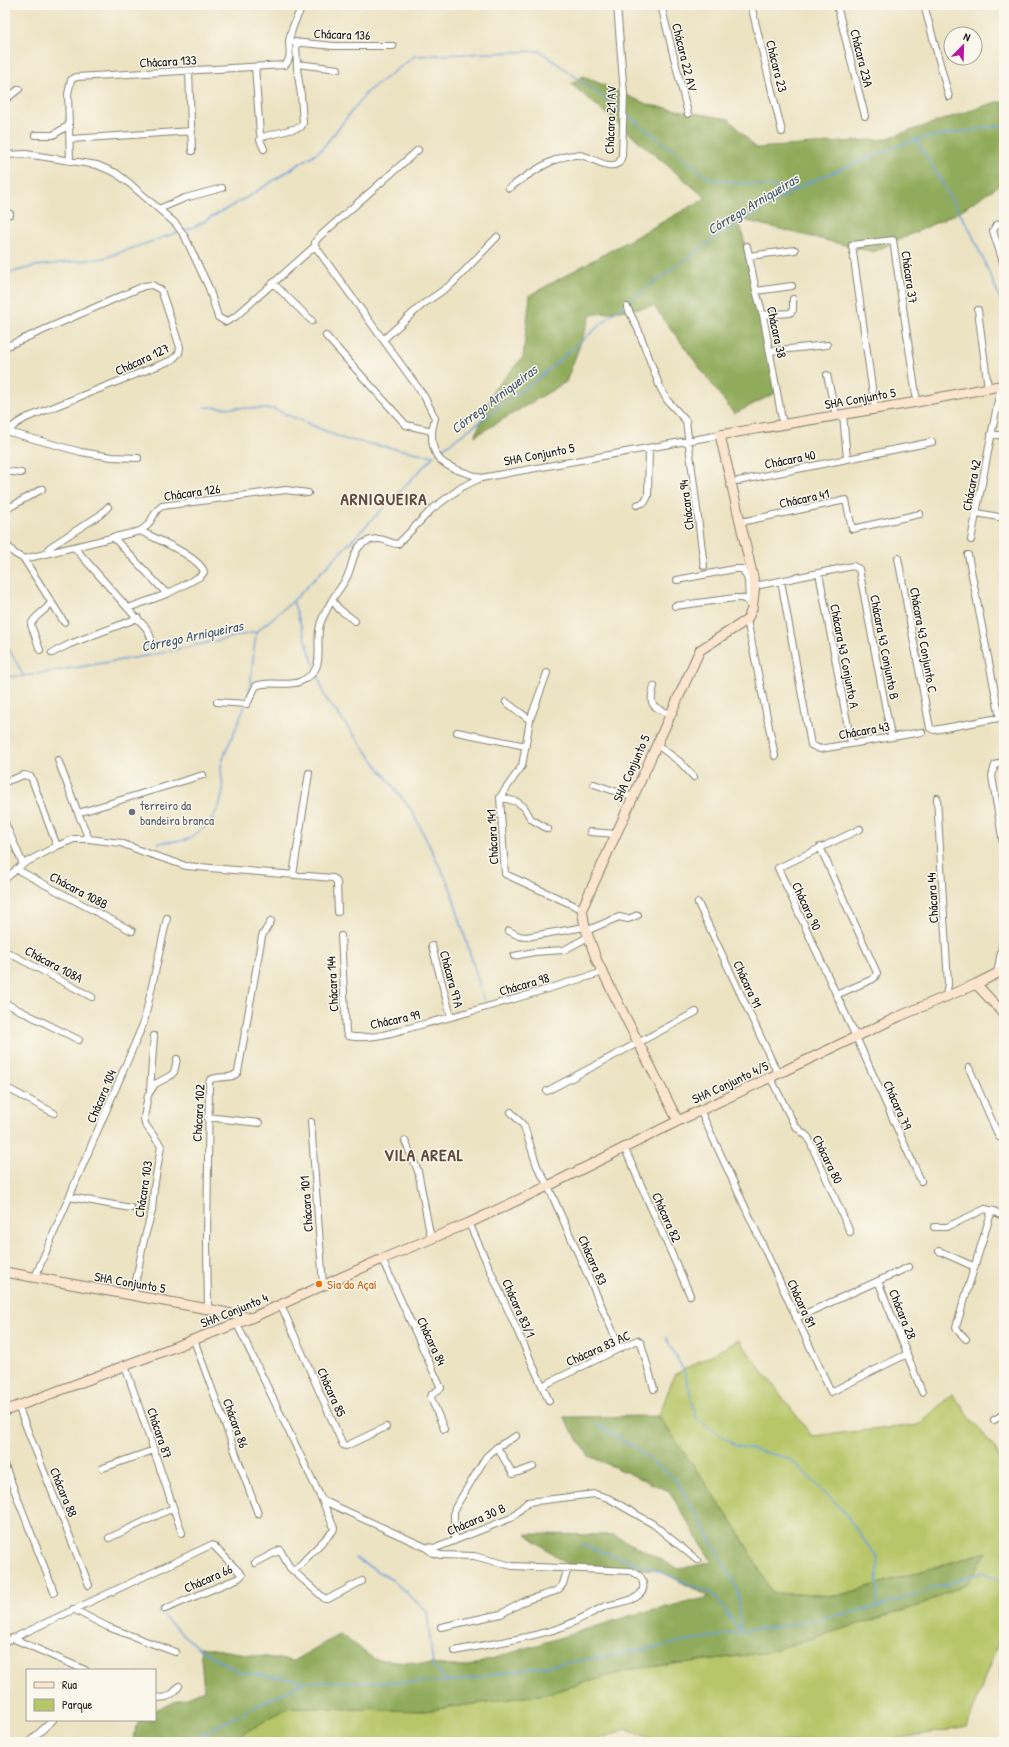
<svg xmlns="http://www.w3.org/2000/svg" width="1009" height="1747" viewBox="0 0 1009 1747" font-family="'Patrick Hand',sans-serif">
	<rect width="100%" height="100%" fill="#fbf7ec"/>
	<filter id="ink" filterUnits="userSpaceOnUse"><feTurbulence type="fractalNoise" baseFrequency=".025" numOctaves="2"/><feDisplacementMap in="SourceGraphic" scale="8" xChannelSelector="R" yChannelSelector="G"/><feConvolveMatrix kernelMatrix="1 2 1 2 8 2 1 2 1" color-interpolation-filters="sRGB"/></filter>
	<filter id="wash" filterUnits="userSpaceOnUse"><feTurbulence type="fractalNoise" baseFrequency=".012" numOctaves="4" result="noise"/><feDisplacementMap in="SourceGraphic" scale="16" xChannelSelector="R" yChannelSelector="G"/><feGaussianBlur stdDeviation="0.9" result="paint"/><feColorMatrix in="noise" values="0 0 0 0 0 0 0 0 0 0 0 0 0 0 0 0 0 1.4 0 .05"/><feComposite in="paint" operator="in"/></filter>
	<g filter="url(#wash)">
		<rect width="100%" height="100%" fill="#ece3c3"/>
		<path fill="#b7c668" stroke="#6a7142" d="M 739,1340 L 812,1436 L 918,1425 L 952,1394 L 996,1450 L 1004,1470 L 1004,1631 L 1001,1634 L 967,1727 L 876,1742 L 660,1742 L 625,1729 L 593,1742 L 229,1742 L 288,1707 L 424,1711 L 545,1694 L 633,1669 L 763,1653 L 915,1607 L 968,1583 L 986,1552 L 837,1596 L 772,1593 L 738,1531 L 659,1416 L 674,1375 Z"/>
		<path fill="#91ab5c" stroke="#56643c" d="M 583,76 L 649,105 L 729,119 L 756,148 L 885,139 L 996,102 L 1004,102 L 1004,182 L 957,213 L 873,252 L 739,219 L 779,391 L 734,414 L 654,306 L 591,315 L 566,382 L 475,436 L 493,391 L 523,357 L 530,295 L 706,198 L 571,84 Z
			M 659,1416 L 738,1531 L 772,1593 L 837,1596 L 987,1552 L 968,1583 L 915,1607 L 763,1653 L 633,1669 L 545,1694 L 424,1711 L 289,1707 L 229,1742 L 132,1742 L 139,1720 L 155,1720 L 155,1710 L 204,1690 L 200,1647 L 293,1661 L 340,1634 L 374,1659 L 466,1667 L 629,1616 L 710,1597 L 658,1570 L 568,1565 L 526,1534 L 614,1535 L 679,1569 L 712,1562 L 669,1491 L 589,1456 L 563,1417 Z"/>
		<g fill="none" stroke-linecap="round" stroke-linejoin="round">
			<path stroke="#6b9fd7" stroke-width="1.5" d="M 626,114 L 710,179 L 795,190
				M 916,139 L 971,232 L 1004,307
				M 183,231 L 194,227 L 251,195 L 321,150 L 368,91 L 415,56 L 540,51 L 621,110
				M 5,274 L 36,266 L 104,258 L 179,232
				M 204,407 L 274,409 L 344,439 L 434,456
				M 437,453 L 540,377 L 622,306 L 716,237 L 807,183 L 916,139 L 1004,125
				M 293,601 L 314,665
				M 5,642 L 24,676
				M 317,672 L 325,697 L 412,811 L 450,887 L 484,1000
				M 5,677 L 24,676 L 152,655 L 256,632 L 293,601 L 434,456
				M 249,695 L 256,633
				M 158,843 L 186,840 L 204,828 L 213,818 L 220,804 L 223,791 L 221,767 L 224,756 L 245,706
				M 666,1338 L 685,1373 L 697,1419 L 737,1446 L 789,1458 L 839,1506 L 878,1559 L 877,1607
				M 596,1424 L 634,1447 L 676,1480 L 713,1544 L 738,1591 L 740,1632
				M 582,1545 L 658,1571 L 713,1594 L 740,1631
				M 355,1558 L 392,1580 L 427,1611 L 433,1666 L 448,1682
				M 158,1612 L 198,1648 L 239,1672 L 303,1681
				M 186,1742 L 304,1682 L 448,1682 L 596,1658 L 740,1632 L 785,1626 L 877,1607 L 983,1572 L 1004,1582"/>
		</g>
	</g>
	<g filter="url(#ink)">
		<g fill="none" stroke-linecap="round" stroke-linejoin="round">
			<g stroke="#848070" stroke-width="8">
				<path id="street" d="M 661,5 L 688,114
					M 751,5 L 782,132
					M 837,5 L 865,116
					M 924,5 L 949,97
					M 293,42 L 334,46 L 393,46
					M 297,64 L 338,69
					M 255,67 L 260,134
					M 189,71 L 192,151
					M 5,100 L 19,89
					M 35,135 L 53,135 L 66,127 L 70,127
					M 71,139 L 192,131
					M 264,149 L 260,140 L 262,137 L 301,127 L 303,123 L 301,95 L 297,68 L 296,42
					M 5,155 L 26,154 L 97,165 L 116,173 L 129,183 L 176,224 L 185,237 L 209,288 L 218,317 L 226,322 L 235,317 L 315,246 L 315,242 L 319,237 L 418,150
					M 70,161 L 68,94 L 71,80 L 76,77 L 285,65 C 292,59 289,49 289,41 C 291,29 297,16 303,5
					M 509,188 C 527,176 555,154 578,155 C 591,155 606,171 619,163 L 622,156 L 624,94 L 617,5
					M 159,209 L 185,198 L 222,188
					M 5,215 L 10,214
					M 1004,223 L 996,225 L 993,231 L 1004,265
					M 315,246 L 424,396 L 435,418 C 434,423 432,428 432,433 C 431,467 454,468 481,478
					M 747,246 L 756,291 L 763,315 L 783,425
					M 749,256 L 795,250
					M 273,283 L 312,321
					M 756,291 L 792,286
					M 627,307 L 638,329 L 660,387 L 667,400 L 686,421 L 704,566
					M 978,310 L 988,388
					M 763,315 L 790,313 L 793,310 L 793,299
					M 326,336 L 406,425 L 432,431
					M 384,339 L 422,305 L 452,284 L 497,237
					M 5,347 L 144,286 L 152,285 L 161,290 L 180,347 L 179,353 L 172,360 L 26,418 L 16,424 L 7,432
					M 770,351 L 827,345
					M 827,375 L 836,415
					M 875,409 L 852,245 L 893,240 L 917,402
					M 843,414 L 847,459
					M 5,431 L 81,452 L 112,457 L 138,458
					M 991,434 L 1004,436
					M 5,471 L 21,473
					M 738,481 L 932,442
					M 637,505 L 645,502 L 648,496 L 649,448
					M 5,510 L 42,489
					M 977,513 L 1004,518
					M 741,522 L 846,500 L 852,529 L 920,514
					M 113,537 L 167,594
					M 971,540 L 1001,385
					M 5,543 L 15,554 L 24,559 L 140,531 L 148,525 L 157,510 L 162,506 L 286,490 L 308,493
					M 74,547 L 132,613 C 144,626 149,627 153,646
					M 49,552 L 48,549 L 50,547 L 100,515 L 108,507
					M 968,555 L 1000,718
					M 898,558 L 930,728 L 934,730 L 1004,717
					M 24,559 L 64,622
					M 819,573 L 851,743
					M 677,580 L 734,569 L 743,569 L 748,580 L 749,603
					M 781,581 L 811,745 L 820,749 L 922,732
					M 755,586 L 853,566 L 859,569 L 891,736
					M 675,606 L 735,598 L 741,598 L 749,601
					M 128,608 L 167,594 L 201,576 L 204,572 C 200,557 155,538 140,531
					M 747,620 L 775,756
					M 355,621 L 339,609 L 332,600 C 337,592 343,585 347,577 C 355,560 352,541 377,539 C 385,538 390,544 398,544 L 432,509 L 462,487 L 481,478 L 720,435
					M 40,650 L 31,625 C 34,615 46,612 51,602
					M 52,653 L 70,644 L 138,618
					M 547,673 L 530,720 L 522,766 L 500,797 L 505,874 L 582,909
					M 654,686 C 649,706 651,706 670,714
					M 217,702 L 247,704 L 256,686 C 269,680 285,687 299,682 C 329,670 314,648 320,625 C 322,617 328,608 332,600
					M 506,702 L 530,720
					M 457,732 L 526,746
					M 656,744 L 680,762 L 694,777
					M 58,760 L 78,813
					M 1004,761 L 995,765 L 992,776 L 1004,849
					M 5,782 L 24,775 L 31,777 L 57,846
					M 594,784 L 632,797
					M 500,797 L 517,802 L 524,807 L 531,819 L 548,829
					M 937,798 L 948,984 L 946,996
					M 5,823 L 23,864
					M 860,829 L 778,868 L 856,1037 L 921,1181
					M 590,832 L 616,834
					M 89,839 L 78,813 L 203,775
					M 820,847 L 877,973 L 875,977 L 873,979 L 836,995
					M 16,869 L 132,931
					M 293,875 L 309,773
					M 5,879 L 23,864 L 57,846 L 74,839 L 89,839 L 121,843 L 144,852 L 186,866 L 333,878 L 336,880 L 337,883 L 338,912
					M 698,903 L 778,1074
					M 509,931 L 519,936 L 526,937 L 585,927
					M 586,931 L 619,917 L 628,919 L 638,915
					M 341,936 L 346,1031 L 348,1036 C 371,1041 397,1031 420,1025 C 482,1010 542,990 604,972
					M 432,946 L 451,1017
					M 5,951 L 92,997
					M 514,956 L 534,952 L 564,950 L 588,937
					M 997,973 L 1004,937
					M 5,1003 L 79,1040
					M 969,1068 L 999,1137 L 1004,1139
					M 770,1077 L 795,1126 L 808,1137 L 850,1232
					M 5,1087 L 54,1113
					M 150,1090 L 154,1036
					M 547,1091 L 696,1012
					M 700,1110 L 831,1392 L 907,1354 L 922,1392
					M 511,1112 L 524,1126 L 537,1166 L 548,1186 L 618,1343
					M 207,1117 L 259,1123
					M 311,1122 L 323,1285
					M 405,1141 L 418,1171 L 431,1239
					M 624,1147 L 690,1295
					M 70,1197 L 131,1208
					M 469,1223 L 549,1401
					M 934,1227 L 947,1227 L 985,1209 L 994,1211
					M 939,1251 L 975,1267
					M 382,1259 L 441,1388 L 432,1394 L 431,1398 L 444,1429
					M 35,1277 L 144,1022 L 167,918
					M 878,1281 L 907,1354
					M 133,1295 L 144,1240 L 152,1211 L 154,1188 L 161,1146 L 145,1124 L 144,1118 L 148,1095 L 155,1084 L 170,1076 L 174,1072 L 177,1059
					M 281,1305 L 343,1445 L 346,1446 L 386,1427
					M 208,1309 L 207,1243 L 209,1083 L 210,1080 C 219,1074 231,1081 238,1072 L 262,936 L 271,921
					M 796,1318 L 909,1267
					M 237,1324 L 322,1500 L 334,1528 L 333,1531 L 294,1571
					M 966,1339 L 957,1330 L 956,1327 L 991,1213 L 996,1212 L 1004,1217
					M 194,1340 L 258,1514
					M 125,1366 L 182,1533
					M 542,1386 L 637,1340 L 641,1343 L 654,1389
					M 18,1406 L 89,1585
					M 994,1420 L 1004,1414
					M 497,1447 L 513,1474 L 533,1467
					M 5,1466 L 54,1592
					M 103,1468 L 154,1450
					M 322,1500 L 425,1547 L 436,1548 L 511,1518 L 528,1502 L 595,1494 L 608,1498 L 653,1524 L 697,1560
					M 109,1538 L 173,1508
					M 454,1541 L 454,1512 L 455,1508 L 486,1457 L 497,1447 L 516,1436
					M 425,1547 L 433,1553 L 441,1555 L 474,1556 L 512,1566 L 631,1571 C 637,1574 642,1576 643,1583 C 647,1601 618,1602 606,1606 C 590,1613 575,1623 559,1628 C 527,1639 488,1644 455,1651
					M 255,1563 L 280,1550 L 290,1568 L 325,1599 L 328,1599 L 362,1581
					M 73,1609 L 108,1627 L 175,1652
					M 441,1627 L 501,1614 L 527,1600 L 553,1592 L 559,1589 L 563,1584 L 568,1568
					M 12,1638 L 85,1670
					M 5,1642 L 211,1545 L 214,1546 L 242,1575 L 239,1578 L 165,1609
					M 1004,1662 L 1002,1667 L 1004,1680
					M 155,1697 C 166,1700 173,1695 179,1686
					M 29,1742 L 53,1720"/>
			</g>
			<g stroke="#848070" stroke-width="11">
				<path id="secondary" d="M 976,984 L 1004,1014
					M 678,1121 L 597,961 L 585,927 L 582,909 L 700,650 L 747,620 L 752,609 L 755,586 L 720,435 L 917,402 L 1004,385
					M 5,1272 L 208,1309 L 251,1318
					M 5,1411 L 251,1318 L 382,1259 L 469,1223 L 548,1186 L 678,1121 L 900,1016 L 976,984 L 1004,970"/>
			</g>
			<use href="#street" stroke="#fff" stroke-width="6"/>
			<use href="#secondary" stroke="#fbe5cf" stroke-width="9"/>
		</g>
	</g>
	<circle fill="#6b7280" stroke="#fbf7ec" stroke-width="1.5" cx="132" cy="812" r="4"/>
	<circle fill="#e8710a" stroke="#fbf7ec" stroke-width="1.5" cx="319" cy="1284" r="4"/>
	<g text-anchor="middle" stroke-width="3" stroke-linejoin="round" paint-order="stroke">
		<g font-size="13" fill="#1c1c1c" stroke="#fbf7ec">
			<text transform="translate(342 34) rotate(2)" y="5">Chácara 136</text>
			<text transform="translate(685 57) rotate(76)" y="5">Chácara 22 AV</text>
			<text transform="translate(862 58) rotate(76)" y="5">Chácara 23A</text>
			<text transform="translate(168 61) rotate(-3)" y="5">Chácara 133</text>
			<text transform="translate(777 66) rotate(76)" y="5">Chácara 23</text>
			<text transform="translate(610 120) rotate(-88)" y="5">Chácara 21 AV</text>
			<text transform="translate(910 277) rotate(82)" y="5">Chácara 37</text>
			<text transform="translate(777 332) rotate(78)" y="5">Chácara 38</text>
			<text transform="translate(142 359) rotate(-25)" y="5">Chácara 127</text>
			<text transform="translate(860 398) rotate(-10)" y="5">SHA Conjunto 5</text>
			<text transform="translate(539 454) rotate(-11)" y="5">SHA Conjunto 5</text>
			<text transform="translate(790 459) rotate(-11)" y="5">Chácara 40</text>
			<text transform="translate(971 485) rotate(-79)" y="5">Chácara 42</text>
			<text transform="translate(192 492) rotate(-8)" y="5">Chácara 126</text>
			<text transform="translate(804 498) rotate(-12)" y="5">Chácara 41</text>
			<text transform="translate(686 505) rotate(-97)" y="5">Chácara 94</text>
			<text transform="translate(924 640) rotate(80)" y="5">Chácara 43 Conjunto C</text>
			<text transform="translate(885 647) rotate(79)" y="5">Chácara 43 Conjunto B</text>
			<text transform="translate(845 656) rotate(79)" y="5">Chácara 43 Conjunto A</text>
			<text transform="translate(864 730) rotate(-10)" y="5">Chácara 43</text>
			<text transform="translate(631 768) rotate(-66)" y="5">SHA Conjunto 5</text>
			<text transform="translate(492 837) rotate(-93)" y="5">Chácara 141</text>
			<text transform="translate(79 890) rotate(28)" y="5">Chácara 108B</text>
			<text transform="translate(932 898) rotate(-93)" y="5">Chácara 44</text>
			<text transform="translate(807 906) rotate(65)" y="5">Chácara 90</text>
			<text transform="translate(54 964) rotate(28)" y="5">Chácara 108A</text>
			<text transform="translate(452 979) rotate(75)" y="5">Chácara 97A</text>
			<text transform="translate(332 984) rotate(-93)" y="5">Chácara 144</text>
			<text transform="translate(524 984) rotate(-16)" y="5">Chácara 98</text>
			<text transform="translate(748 984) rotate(65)" y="5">Chácara 91</text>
			<text transform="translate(395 1019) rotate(-12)" y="5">Chácara 99</text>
			<text transform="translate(730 1082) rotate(-25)" y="5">SHA Conjunto 4/5</text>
			<text transform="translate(101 1096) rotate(-67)" y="5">Chácara 104</text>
			<text transform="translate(898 1105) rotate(66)" y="5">Chácara 79</text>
			<text transform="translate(198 1113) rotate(-87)" y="5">Chácara 102</text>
			<text transform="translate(828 1159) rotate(64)" y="5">Chácara 80</text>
			<text transform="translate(143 1189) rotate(-81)" y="5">Chácara 103</text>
			<text transform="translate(306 1204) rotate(-94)" y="5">Chácara 101</text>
			<text transform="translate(667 1217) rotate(66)" y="5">Chácara 82</text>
			<text transform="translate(593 1260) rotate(66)" y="5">Chácara 83</text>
			<text transform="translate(130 1282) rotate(10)" y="5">SHA Conjunto 5</text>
			<text transform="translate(802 1303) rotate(65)" y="5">Chácara 81</text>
			<text transform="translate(519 1308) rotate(66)" y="5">Chácara 83/1</text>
			<text transform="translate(234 1310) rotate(-22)" y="5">SHA Conjunto 4</text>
			<text transform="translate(903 1314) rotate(68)" y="5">Chácara 28</text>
			<text transform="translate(432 1341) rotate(65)" y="5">Chácara 84</text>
			<text transform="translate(598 1348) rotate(-24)" y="5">Chácara 83 AC</text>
			<text transform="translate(332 1392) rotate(66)" y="5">Chácara 85</text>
			<text transform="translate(236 1423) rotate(70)" y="5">Chácara 86</text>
			<text transform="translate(160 1433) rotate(71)" y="5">Chácara 87</text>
			<text transform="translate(64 1492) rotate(68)" y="5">Chácara 88</text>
			<text transform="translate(476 1519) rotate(-23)" y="5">Chácara 30 B</text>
			<text transform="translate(208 1578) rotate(-24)" y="5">Chácara 66</text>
		</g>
		<g font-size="13" fill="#5b616d" stroke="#fbf7ec" text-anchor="start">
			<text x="140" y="810">terreiro da<tspan x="140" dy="15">bandeira branca</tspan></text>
		</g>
		<g font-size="13" fill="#c56008" stroke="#fbf7ec" text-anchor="start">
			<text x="327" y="1289">Sia do Açaí</text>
		</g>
		<g font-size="14" font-style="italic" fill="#405770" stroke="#fbf7ec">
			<text transform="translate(753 204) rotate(-31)" y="5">Córrego Arniqueiras</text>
			<text transform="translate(494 399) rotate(-37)" y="5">Córrego Arniqueiras</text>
			<text transform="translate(192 636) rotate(-12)" y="5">Córrego Arniqueiras</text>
		</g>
		<g font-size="17" font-weight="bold" letter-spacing="1" fill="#604b3d" stroke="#fbf7ec">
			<text x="384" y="505">ARNIQUEIRA</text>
			<text x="424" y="1161">VILA AREAL</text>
		</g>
	</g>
	<rect width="1009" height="1747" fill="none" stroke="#fbf7ec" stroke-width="20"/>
	<rect x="26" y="1669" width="130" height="52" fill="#fbf7ec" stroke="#a29f99"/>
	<rect x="34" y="1682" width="20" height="6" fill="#fbe5cf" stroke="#a29f99"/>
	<text x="62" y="1689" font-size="12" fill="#1c1c1c">Rua</text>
	<rect x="34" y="1699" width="20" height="12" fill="#b7c668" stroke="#a29f99"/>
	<text x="62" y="1709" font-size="12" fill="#1c1c1c">Parque</text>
	<g transform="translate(963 46) rotate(23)"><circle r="19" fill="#fbf7ec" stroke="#a29f99"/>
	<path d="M0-3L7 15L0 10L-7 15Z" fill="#b5179e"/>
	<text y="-6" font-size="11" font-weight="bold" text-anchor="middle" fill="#1c1c1c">N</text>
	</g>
</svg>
